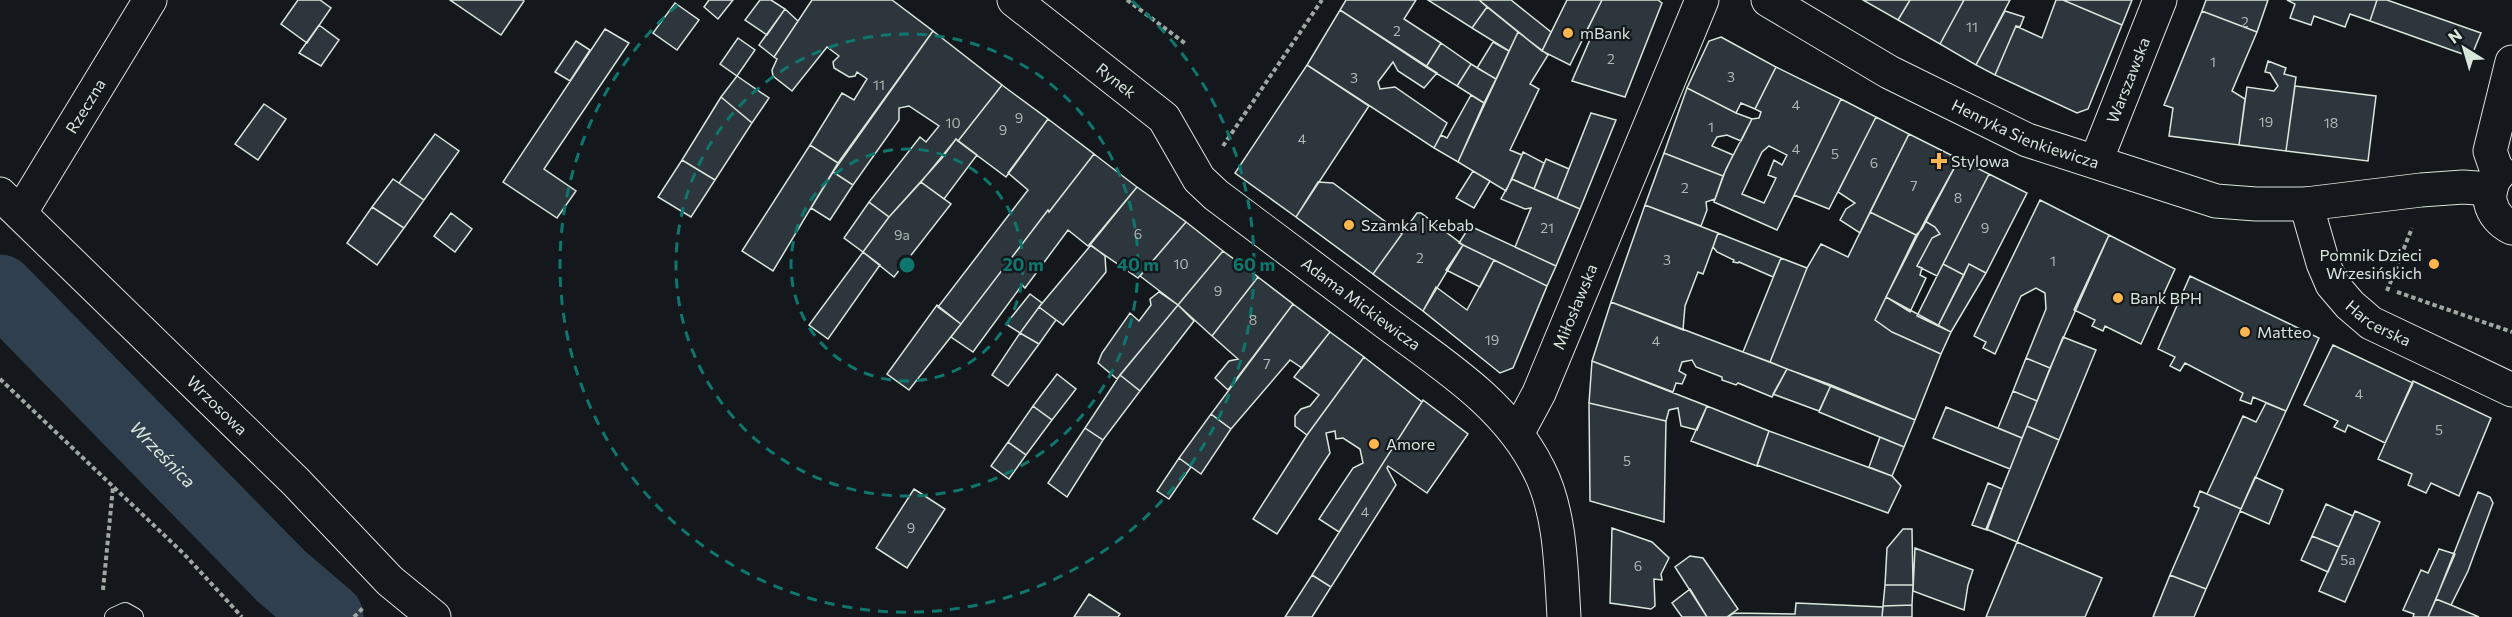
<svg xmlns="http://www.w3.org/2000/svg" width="2512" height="617" viewBox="0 0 2512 617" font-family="Commissioner,sans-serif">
	<rect width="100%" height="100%" fill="#14181c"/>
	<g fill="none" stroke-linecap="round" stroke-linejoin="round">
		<path stroke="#2f3f4d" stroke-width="69" id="s1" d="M 0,289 L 281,576 L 329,617"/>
	</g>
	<path fill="#2c363c" stroke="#d8e6dc" stroke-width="1.5" fill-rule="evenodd" d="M 298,0 L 320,0 L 331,8 L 307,43 L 281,24 Z
		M 450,0 L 523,0 L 524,1 L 501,35 Z
		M 709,0 L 733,0 L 718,19 L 704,7 Z
		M 760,0 L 771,0 L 785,9 L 767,35 L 745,20 Z
		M 812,0 L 892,0 L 933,31 L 838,163 L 810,145 L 842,93 L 854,100 L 867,79 L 857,72 L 855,76 L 849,77 L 834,68 L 833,62 L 839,56 L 827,47 L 792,91 L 773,76 L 772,70 L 777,59 L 774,57 Z
		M 1346,0 L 1416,0 L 1404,19 L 1441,43 L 1426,67 L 1340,10 Z
		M 1428,0 L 1479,0 L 1487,7 L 1472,28 Z
		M 1479,0 L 1511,0 L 1551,32 L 1542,51 Z
		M 1567,0 L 1602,0 L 1570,65 L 1542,51 Z
		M 1602,0 L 1658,0 L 1662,3 L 1625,97 L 1572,81 L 1591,37 L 1585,34 Z
		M 1863,0 L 1910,0 L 1898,20 Z
		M 1910,0 L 1964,0 L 1940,44 L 1898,20 Z
		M 1964,0 L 2010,0 L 1976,65 L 1940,44 Z
		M 2056,0 L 2063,0 L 2122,25 L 2088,109 L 2077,113 L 1995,75 L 2016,26 L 2042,38 Z
		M 2063,0 L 2132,0 L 2122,25 Z
		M 2206,0 L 2268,0 L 2257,32 L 2202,11 Z
		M 2287,0 L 2377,0 L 2370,21 L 2350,14 L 2345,27 L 2314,16 L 2311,25 L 2290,18 L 2295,4 Z
		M 2377,0 L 2387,0 L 2481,33 L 2471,57 L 2370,21 Z
		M 675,3 L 699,20 L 677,50 L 653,33 Z
		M 1487,7 L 1518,32 L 1509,51 L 1472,28 Z
		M 785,9 L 798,21 L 774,57 L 759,45 Z
		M 1340,10 L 1437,73 L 1424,88 L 1398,71 L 1393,62 L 1378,82 L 1380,89 L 1395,87 L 1447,123 L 1434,148 L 1307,65 Z
		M 2005,11 L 2024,17 L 2020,27 L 2016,26 L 1995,75 L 1976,65 Z
		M 2202,11 L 2257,32 L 2232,91 L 2245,99 L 2239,145 L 2169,136 L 2173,108 L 2164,105 Z
		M 319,25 L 339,40 L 321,66 L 299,53 Z
		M 605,29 L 629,43 L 544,169 L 576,191 L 557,218 L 503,182 Z
		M 933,31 L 1002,85 L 958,141 L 956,139 L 942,158 L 889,217 L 869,202 L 920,137 L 926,142 L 939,126 L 909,106 L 899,108 L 899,120 L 853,185 L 833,172 Z
		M 1518,32 L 1548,55 L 1530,84 L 1539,89 L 1510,150 L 1522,155 L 1506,191 L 1458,162 Z
		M 1721,37 L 1776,67 L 1755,109 L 1741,103 L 1736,113 L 1687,88 L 1709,41 Z
		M 738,38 L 755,50 L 737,76 L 720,64 Z
		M 576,41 L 590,50 L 570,81 L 555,72 Z
		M 1493,42 L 1509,51 L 1496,79 L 1477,68 Z
		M 1441,43 L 1471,64 L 1457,86 L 1426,67 Z
		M 2268,61 L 2286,68 L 2284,74 L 2296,77 L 2286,151 L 2239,145 L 2247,87 L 2274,91 L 2278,86 L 2270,73 L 2265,72 Z
		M 1471,64 L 1496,79 L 1484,103 L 1457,86 Z
		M 1307,65 L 1369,106 L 1296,217 L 1235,173 Z
		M 1776,67 L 1841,99 L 1777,230 L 1714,202 L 1726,169 L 1752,119 L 1759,118 L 1761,112 L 1755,109 ZM 1769,146 L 1787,155 L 1782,165 L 1774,160 L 1768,175 L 1776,178 L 1764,203 L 1742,194 L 1762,152 Z
		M 737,76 L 769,98 L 752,123 L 721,97 Z
		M 1002,85 L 1048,119 L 1006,177 L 958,141 Z
		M 2295,86 L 2376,96 L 2368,161 L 2286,151 Z
		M 1687,88 L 1736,113 L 1752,119 L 1741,141 L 1727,135 L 1717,137 L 1712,146 L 1733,155 L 1723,176 L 1664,153 Z
		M 1471,95 L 1484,103 L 1458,162 L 1434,148 L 1441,135 L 1447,138 Z
		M 721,97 L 752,123 L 715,180 L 682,160 Z
		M 1841,99 L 1876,117 L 1829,209 L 1794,195 Z
		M 264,104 L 286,119 L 258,160 L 235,144 Z
		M 1591,113 L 1616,120 L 1580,209 L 1557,199 Z
		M 1876,117 L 1909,134 L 1860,233 L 1840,220 L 1846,209 L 1855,203 L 1838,192 Z
		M 1048,119 L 1094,154 L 1049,212 L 1048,210 L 961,324 L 938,307 L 1028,190 L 1008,173 Z
		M 435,134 L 459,151 L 424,200 L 399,183 Z
		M 1909,134 L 1959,159 L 1922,229 L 1916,235 L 1870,212 Z
		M 956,139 L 977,155 L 944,199 L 921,182 Z
		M 810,145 L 838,163 L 773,271 L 742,251 Z
		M 1523,152 L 1544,163 L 1534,189 L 1512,179 Z
		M 1664,153 L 1723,176 L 1715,199 L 1706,202 L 1707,210 L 1701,226 L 1645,205 Z
		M 1094,154 L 1137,187 L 1088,246 L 1068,230 L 1025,288 L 1022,285 L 973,352 L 951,337 L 1048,210 L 1049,212 Z
		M 1546,159 L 1569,169 L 1557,199 L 1534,189 Z
		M 1959,159 L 1989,174 L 1937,276 L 1917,266 L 1932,238 L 1940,234 L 1935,227 L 1925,221 Z
		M 682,160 L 715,180 L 691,217 L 658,197 Z
		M 1473,171 L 1490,181 L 1474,208 L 1456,198 Z
		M 833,172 L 853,185 L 830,220 L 811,208 Z
		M 1989,174 L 2027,193 L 1986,273 L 1969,264 L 1964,275 L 1943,264 Z
		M 393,179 L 424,200 L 404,228 L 372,207 Z
		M 1512,179 L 1580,209 L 1556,266 L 1515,247 L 1531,208 L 1525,209 L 1501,199 Z
		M 921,182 L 951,204 L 894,277 L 863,252 L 889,217 Z
		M 1318,182 L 1333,183 L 1402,234 L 1373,274 L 1296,217 Z
		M 1137,187 L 1186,222 L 1138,278 L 1090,245 Z
		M 2040,200 L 2109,235 L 2050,368 L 2026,358 L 2046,309 L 2045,293 L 2036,288 L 2021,296 L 1995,354 L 1983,348 L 1986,342 L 1974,336 Z
		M 869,202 L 889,217 L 863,252 L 844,238 Z
		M 1645,205 L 1718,233 L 1703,274 L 1698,272 L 1685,306 L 1683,330 L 1611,302 Z
		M 372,207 L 404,228 L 377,265 L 347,243 Z
		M 1870,212 L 1916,235 L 1875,320 L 1892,332 L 1941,354 L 1915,420 L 1770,362 L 1807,268 L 1821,244 L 1848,257 Z
		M 451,213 L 472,229 L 455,252 L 434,236 Z
		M 1417,213 L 1421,213 L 1463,245 L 1423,311 L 1373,274 Z
		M 1925,221 L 1935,227 L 1940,234 L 1932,238 L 1917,266 L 1922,268 L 1920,275 L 1926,278 L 1910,312 L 1886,297 Z
		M 1186,222 L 1223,251 L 1178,305 L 1140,276 Z
		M 1470,226 L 1556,266 L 1547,286 L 1459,243 Z
		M 1718,233 L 1781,258 L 1773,277 L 1739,262 L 1738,263 L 1733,262 L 1734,260 L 1717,252 L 1713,247 Z
		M 2109,235 L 2175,269 L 2141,344 L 2105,326 L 2103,331 L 2092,326 L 2095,320 L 2074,310 Z
		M 1091,245 L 1105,256 L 1106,272 L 1063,325 L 1039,307 Z
		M 1463,245 L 1494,260 L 1480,287 L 1446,270 Z
		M 1223,251 L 1258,277 L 1212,336 L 1178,305 Z
		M 863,252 L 880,265 L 828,339 L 809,325 Z
		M 1781,258 L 1807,268 L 1770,362 L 1743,352 Z
		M 1494,260 L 1547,286 L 1513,368 L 1500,373 L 1423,311 L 1436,287 L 1467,310 Z
		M 1943,264 L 1964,275 L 1938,326 L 1917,316 Z
		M 1969,264 L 1986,273 L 1951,332 L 1938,326 Z
		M 2190,276 L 2319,338 L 2286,411 L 2253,397 L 2251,404 L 2240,400 L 2243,393 L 2185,363 L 2180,371 L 2170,366 L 2175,357 L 2158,349 Z
		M 1258,277 L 1293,304 L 1228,390 L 1215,378 L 1229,361 L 1238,359 L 1212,336 Z
		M 1159,292 L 1178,305 L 1117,379 L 1098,363 L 1102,353 L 1130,313 L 1139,321 L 1151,305 L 1150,299 Z
		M 1030,294 L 1042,303 L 1020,333 L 1006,324 Z
		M 1886,297 L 1951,332 L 1941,354 L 1892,332 L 1875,320 Z
		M 1611,302 L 1743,352 L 1787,369 L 1772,397 L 1738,383 L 1736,385 L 1722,380 L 1722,377 L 1696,367 L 1692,360 L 1682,362 L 1679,371 L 1686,375 L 1682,384 L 1676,383 L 1673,392 L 1592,361 Z
		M 1293,304 L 1330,332 L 1302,368 L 1290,360 L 1231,429 L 1211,414 Z
		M 937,305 L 961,324 L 909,390 L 887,374 Z
		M 1178,305 L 1194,321 L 1140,391 L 1120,375 Z
		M 1039,307 L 1056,320 L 1039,344 L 1020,333 Z
		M 1330,332 L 1364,357 L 1307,435 L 1295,426 L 1295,416 L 1301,409 L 1310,406 L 1319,395 L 1294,377 Z
		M 1020,333 L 1039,344 L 1008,386 L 992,375 Z
		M 2063,337 L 2096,350 L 2059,440 L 2027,426 Z
		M 2333,345 L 2413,383 L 2385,443 L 2348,425 L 2345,432 L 2334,427 L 2338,421 L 2304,405 Z
		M 1364,357 L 1422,402 L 1339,532 L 1319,519 L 1353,468 L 1363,463 L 1360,449 L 1343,438 L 1336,439 L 1335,431 L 1326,433 L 1330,453 L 1277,534 L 1253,519 L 1307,435 Z
		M 2026,358 L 2050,368 L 2037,401 L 2013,391 Z
		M 1592,361 L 1707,406 L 1697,430 L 1681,426 L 1678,408 L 1669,410 L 1666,421 L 1589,403 Z
		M 1787,369 L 1831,385 L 1819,411 L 1773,394 Z
		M 1057,374 L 1076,389 L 1052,420 L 1033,406 Z
		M 1120,375 L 1140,391 L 1103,440 L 1085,428 Z
		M 2413,381 L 2491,418 L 2459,496 L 2431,483 L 2426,493 L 2408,485 L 2412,474 L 2378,459 Z
		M 1831,385 L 1915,420 L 1904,447 L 1819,412 Z
		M 2013,391 L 2037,401 L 2022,438 L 1998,428 Z
		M 1423,400 L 1468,434 L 1427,493 L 1388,466 L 1387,468 L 1396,485 L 1331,587 L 1312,575 Z
		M 1589,403 L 1666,421 L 1664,522 L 1590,501 Z
		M 2266,403 L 2286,411 L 2241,509 L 2207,494 L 2243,416 L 2256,422 Z
		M 1033,406 L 1052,420 L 1026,455 L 1008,442 Z
		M 1707,406 L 1769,431 L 1757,466 L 1691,441 Z
		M 1946,407 L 2022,438 L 2010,469 L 1933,438 Z
		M 1211,414 L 1231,429 L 1201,474 L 1179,458 Z
		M 2027,426 L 2059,440 L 2017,542 L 1986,529 Z
		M 1085,428 L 1103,440 L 1067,497 L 1048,483 Z
		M 1769,431 L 1892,476 L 1901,486 L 1888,513 L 1757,465 Z
		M 1880,437 L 1904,447 L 1892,476 L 1869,467 Z
		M 1008,442 L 1026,455 L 1009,479 L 991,466 Z
		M 1179,458 L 1191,467 L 1169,499 L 1157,491 Z
		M 2255,477 L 2283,490 L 2269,524 L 2240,511 Z
		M 1988,483 L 2002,489 L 1987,530 L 1972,525 Z
		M 914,489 L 945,509 L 907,568 L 876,548 Z
		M 2200,491 L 2241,509 L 2206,589 L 2170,575 L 2199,508 L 2194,506 Z
		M 2478,492 L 2490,497 L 2493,503 L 2468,571 L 2451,605 L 2436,599 Z
		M 2326,504 L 2353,516 L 2339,547 L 2312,536 Z
		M 2355,511 L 2380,522 L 2345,602 L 2319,591 Z
		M 1612,528 L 1652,542 L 1669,558 L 1661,574 L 1662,580 L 1654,579 L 1655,606 L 1651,609 L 1610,603 Z
		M 1903,529 L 1912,529 L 1913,585 L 1885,585 L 1887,548 Z
		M 2312,536 L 2339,547 L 2328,572 L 2301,560 Z
		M 2017,542 L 2102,578 L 2085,617 L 1986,617 Z
		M 1915,548 L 1973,570 L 1968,585 L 1964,610 L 1913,591 Z
		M 2439,549 L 2455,554 L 2428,617 L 2413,617 L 2414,614 L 2403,610 L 2421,570 L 2428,573 Z
		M 1690,556 L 1703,558 L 1738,609 L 1727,617 L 1707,617 L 1675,567 Z
		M 1312,575 L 1331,587 L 1312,617 L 1285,617 Z
		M 2170,575 L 2206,589 L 2194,617 L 2153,617 Z
		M 1885,585 L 1913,585 L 1912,605 L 1883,606 Z
		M 1690,589 L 1707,617 L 1682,617 L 1672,603 Z
		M 1089,594 L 1120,614 L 1118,617 L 1074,617 Z
		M 2436,599 L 2451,605 L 2479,617 L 2428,617 Z
		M 1796,603 L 1883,607 L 1882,617 L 1727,617 L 1734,613 L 1795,614 Z
		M 1912,605 L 1912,617 L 1882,617 L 1883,606 Z"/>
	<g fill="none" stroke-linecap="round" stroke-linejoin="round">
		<g stroke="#d8e6dc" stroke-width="20">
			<path id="lane" d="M 114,617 L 125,612 L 134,617"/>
		</g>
		<g stroke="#d8e6dc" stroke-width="35">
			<g id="street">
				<path id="s2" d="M 1014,0 L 1164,118 L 1199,179 L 1216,195 C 1270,236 1325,277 1380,318 C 1438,362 1506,402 1539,470 C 1561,513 1561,569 1564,617"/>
				<path id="s3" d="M 1768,0 L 1889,72 L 2027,140 L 2216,201 L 2256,204 L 2306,204 L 2421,190 L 2463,187 L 2491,189"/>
				<path id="s4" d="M 2096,161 L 2160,0"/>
				<path d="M 2500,172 C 2482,191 2489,217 2512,228"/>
				<path d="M 2498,174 L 2490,151 L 2512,62"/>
				<path id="s5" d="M 0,194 L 296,482 L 390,581 L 434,617"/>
				<path id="s6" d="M 2306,204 L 2323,263 L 2332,284 L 2350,305 L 2371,323 L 2512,390"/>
				<path id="s7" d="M 21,212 L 150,0"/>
				<path id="s8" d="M 1517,434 L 1539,393 L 1702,0"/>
			</g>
		</g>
		<path stroke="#9da8a2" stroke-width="4" stroke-dasharray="4.5 3" stroke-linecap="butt" d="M 1127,0 L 1186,44
			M 1223,146 L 1322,0
			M 2387,291 L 2412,228
			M 2397,292 L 2512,332
			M 0,379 L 184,554 L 242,617
			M 103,590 L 113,487
			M 354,617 L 364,607"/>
		<use href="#lane" stroke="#14181c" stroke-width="18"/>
		<use href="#street" stroke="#14181c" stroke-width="33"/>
	</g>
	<g fill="none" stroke="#0f766e" stroke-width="3" stroke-dasharray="10 8">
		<circle cx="907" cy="265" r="116"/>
		<circle cx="907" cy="265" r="231"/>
		<path d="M1132 1A347 347 0 1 1 682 1"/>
	</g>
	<g fill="#ffb74d" stroke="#14181c" stroke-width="2">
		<circle cx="1568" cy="33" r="6"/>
		<path d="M1936 152h6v6h6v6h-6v6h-6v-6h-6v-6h6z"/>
		<circle cx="1349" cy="225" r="6"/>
		<circle cx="2434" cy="264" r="6"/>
		<circle cx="2118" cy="298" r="6"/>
		<circle cx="2245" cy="332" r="6"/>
		<circle cx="1374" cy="444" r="6"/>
	</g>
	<g text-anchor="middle" stroke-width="4.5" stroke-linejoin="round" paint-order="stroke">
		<g font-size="14" fill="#adbab4">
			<text x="2245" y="27">2</text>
			<text x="1972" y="32">11</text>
			<text x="1397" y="36">2</text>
			<text x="1611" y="64">2</text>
			<text x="2213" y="67">1</text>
			<text x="1731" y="82">3</text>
			<text x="1354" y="83">3</text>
			<text x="879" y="90">11</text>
			<text x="1796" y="110">4</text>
			<text x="1019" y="123">9</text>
			<text x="2266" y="127">19</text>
			<text x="953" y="128">10</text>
			<text x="2331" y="128">18</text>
			<text x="1711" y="132">1</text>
			<text x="1003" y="135">9</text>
			<text x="1302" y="144">4</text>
			<text x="1796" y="154">4</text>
			<text x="1835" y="159">5</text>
			<text x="1874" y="168">6</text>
			<text x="1914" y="191">7</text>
			<text x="1685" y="193">2</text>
			<text x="1958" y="203">8</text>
			<text x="1547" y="233">21</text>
			<text x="1985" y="233">9</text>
			<text x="1138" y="239">6</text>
			<text x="902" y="240">9a</text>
			<text x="1420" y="263">2</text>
			<text x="1667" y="265">3</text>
			<text x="2053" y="266">1</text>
			<text x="1181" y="269">10</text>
			<text x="1218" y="296">9</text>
			<text x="1253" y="325">8</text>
			<text x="1492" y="345">19</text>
			<text x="1656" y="346">4</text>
			<text x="1267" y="369">7</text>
			<text x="2359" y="399">4</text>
			<text x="2439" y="435">5</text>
			<text x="1627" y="466">5</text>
			<text x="1365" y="517">4</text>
			<text x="911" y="533">9</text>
			<text x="2348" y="565">5a</text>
			<text x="1638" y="571">6</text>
		</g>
		<g font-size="16" fill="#d8e6dc" stroke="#14181c" text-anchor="start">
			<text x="1580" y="39">mBank</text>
			<text x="1951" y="167">Stylowa</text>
			<text x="1361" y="231">Szamka | Kebab</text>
			<text x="2422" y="261" text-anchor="end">Pomnik Dzieci<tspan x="2422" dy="18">Wrzesińskich</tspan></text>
			<text x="2130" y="304">Bank BPH</text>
			<text x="2257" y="338">Matteo</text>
			<text x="1386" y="450">Amore</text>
		</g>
		<g font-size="16" fill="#d8e6dc" stroke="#14181c">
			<text dy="6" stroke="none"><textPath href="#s4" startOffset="87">Warszawska</textPath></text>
			<text dy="6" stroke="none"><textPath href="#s2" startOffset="130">Rynek</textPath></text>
			<text dy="6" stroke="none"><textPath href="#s7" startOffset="124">Rzeczna</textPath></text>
			<text dy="6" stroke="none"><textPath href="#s3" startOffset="291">Henryka Sienkiewicza</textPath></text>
			<text dy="6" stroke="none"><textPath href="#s2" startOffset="466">Adama Mickiewicza</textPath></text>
			<text dy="6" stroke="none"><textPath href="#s8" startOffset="140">Miłosławska</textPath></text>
			<text dy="6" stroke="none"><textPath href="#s6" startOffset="146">Harcerska</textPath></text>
			<text dy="6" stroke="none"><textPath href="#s5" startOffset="303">Wrzosowa</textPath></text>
		</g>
		<g font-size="18" font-style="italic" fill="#d8e6dc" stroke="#14181c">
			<text dy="6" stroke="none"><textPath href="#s1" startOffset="232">Wrześnica</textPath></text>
		</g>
	</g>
	<circle cx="907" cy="265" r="9" fill="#0f766e" stroke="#14181c" stroke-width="3"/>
	<g font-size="18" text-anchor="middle" font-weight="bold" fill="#0f766e" stroke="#14181c" stroke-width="4.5" stroke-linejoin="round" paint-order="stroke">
		<text x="1023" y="271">20 m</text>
		<text x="1138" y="271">40 m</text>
		<text x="1254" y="271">60 m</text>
	</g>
	<g transform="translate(2464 48) rotate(323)" stroke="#14181c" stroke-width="4.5" paint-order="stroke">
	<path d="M0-4.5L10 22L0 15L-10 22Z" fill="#d8e6dc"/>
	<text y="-9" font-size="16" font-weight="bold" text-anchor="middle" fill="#d8e6dc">N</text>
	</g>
</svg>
